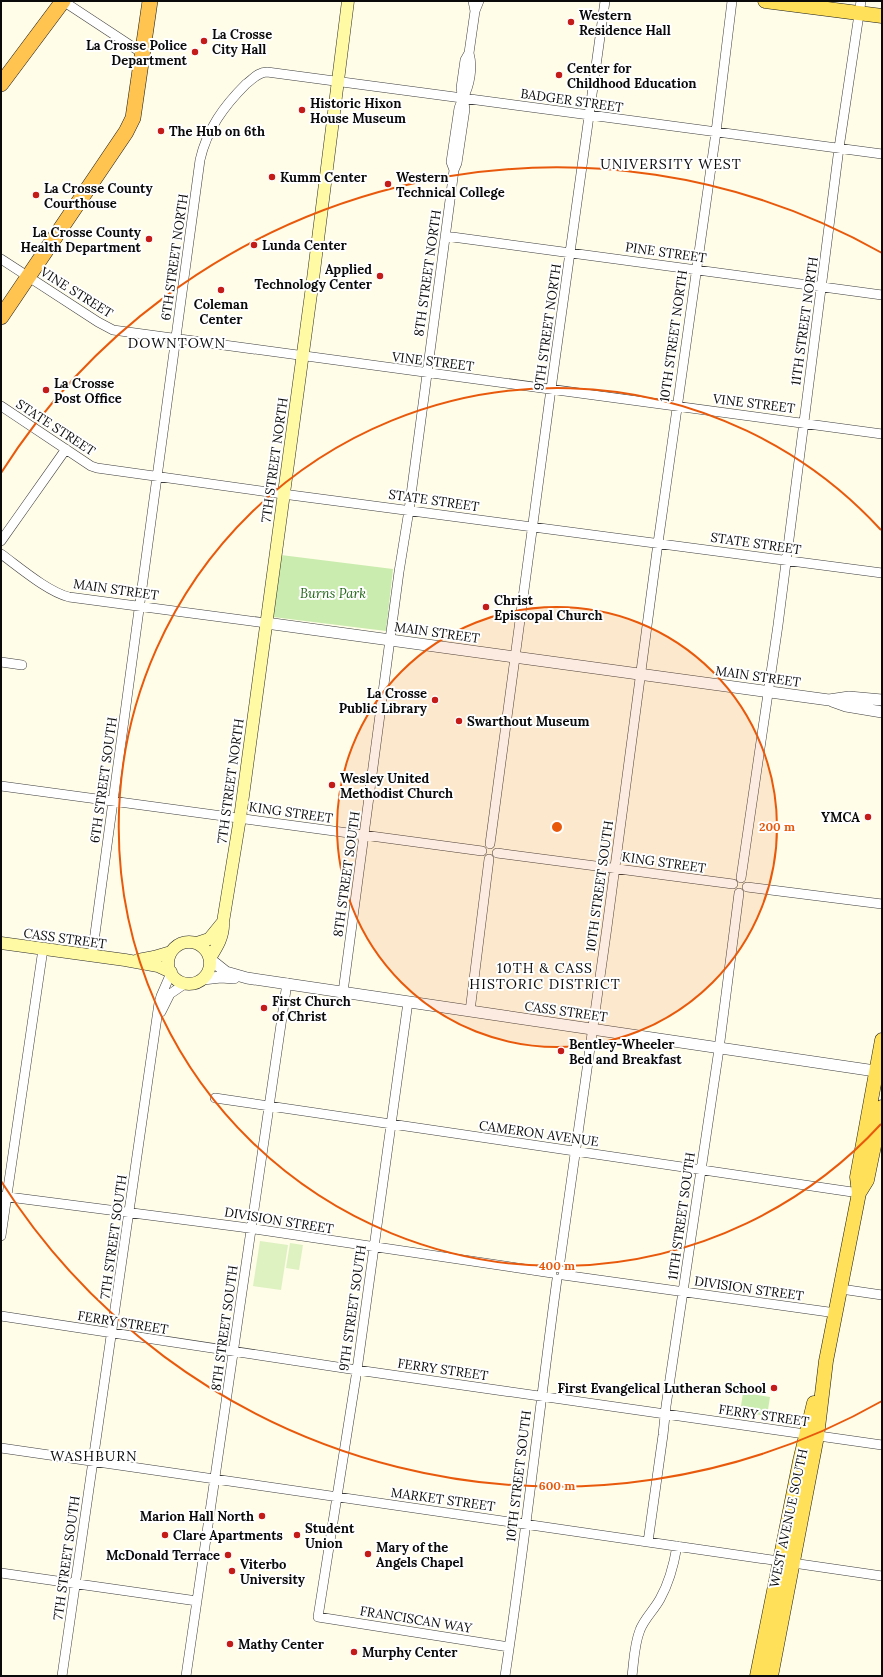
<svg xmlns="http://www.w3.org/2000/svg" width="883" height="1677" viewBox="0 0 883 1677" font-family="Lora,serif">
	<rect width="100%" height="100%" fill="#fffce8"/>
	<path fill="#cbecaf" d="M 281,555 L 393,569 L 386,631 L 273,617 Z
		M 743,1393 L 770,1397 L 767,1416 L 740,1412 Z"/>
	<path fill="#def2c1" d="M 260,1241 L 288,1245 L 281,1290 L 253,1286 Z
		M 290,1243 L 303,1245 L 299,1270 L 286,1268 Z"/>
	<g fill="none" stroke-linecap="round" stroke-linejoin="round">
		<g stroke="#3d3d3d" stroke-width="10">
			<path id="minor" d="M 63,1 L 142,53
				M 473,1 L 475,11 L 479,1
				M 469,53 C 473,67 470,85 463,98 L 461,88 L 465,60 L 469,53 L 475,11
				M 463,98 L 465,109 L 457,163 L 454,170 L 451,162 L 459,108 Z
				M 445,236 L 882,295
				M 1,259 L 98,322 L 113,330 L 882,434
				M 1,406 L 91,466 L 97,468 L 283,494 L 882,573
				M 1,541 L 66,449
				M 1,554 C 19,567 48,592 69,597 L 266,623
				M 1,662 L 22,665
				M 1,786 L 482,851
				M 490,844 L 551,389 L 605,1
				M 497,853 L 733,884
				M 741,878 L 778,625 L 839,148 L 861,1
				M 747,887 L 882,904
				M 92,956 L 200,160 C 207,129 224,106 246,84 C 253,79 258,72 267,72 L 882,154
				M 343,992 L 399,572 L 409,510 L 454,170
				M 408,1002 L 357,1370 L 318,1617 L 509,1647
				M 470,1011 L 489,859
				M 161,1012 L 170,994 L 186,983
				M 215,1098 L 859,1193
				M 1,1196 L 241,1227 L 552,1273
				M 1,1236 L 43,949
				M 559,1268 L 607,927 L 658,543 L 716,132 L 732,1
				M 563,1275 L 836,1313
				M 841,1289 L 882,1295
				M 1,1316 L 357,1370 L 882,1445
				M 1,1448 L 882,1576
				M 648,1542 L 663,1435 L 666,1406 L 719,1049 L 739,893
				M 1,1573 L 197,1601
				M 62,1676 L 159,1003 L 161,996 L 171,973
				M 186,1676 L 287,983
				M 505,1676 C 525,1544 539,1411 557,1279
				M 632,1676 C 634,1661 634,1645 640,1630 C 644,1619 654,1610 660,1599 C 669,1583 674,1564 677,1546"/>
		</g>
		<g stroke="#3d3d3d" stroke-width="12">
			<path id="tertiary" d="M 266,623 L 829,700 L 849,697 L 882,700
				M 832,701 L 846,706 L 882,712
				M 211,960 L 226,972 L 247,978 L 882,1072
				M 203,979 L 221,977 L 234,978"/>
		</g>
		<g stroke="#2c2c2c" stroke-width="13">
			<path id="secondary" d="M168 963a21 21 0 1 1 42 0a21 21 0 1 1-42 0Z
				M 1,943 L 125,960 L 158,966 L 171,972
				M 197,943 L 209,939 L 222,923
				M 210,958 C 217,947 224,936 223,922 L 240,818 L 313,279 L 348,1
				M 138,960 L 154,957 L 171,952"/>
		</g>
		<g stroke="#1b1b1b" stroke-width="15">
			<path id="primary" d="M 765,1 L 882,16
				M 859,1193 L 867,1180 L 882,1107
				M 757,1676 L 800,1461 L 814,1403
				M 771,1676 L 817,1436 L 826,1361 L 859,1193 L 857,1177 L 882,1040"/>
		</g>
		<g stroke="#1b1b1b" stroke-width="16">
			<path id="trunk" d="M 1,84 L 63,1
				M 1,317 L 126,132 L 133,118 L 150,1"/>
		</g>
		<use href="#minor" stroke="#fff" stroke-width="9"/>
		<use href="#tertiary" stroke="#fff" stroke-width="11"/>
		<use href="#secondary" stroke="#fffaa3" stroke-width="12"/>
		<use href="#primary" stroke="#ffe058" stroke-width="14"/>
		<use href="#trunk" stroke="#ffc34f" stroke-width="15"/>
	</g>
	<circle cx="557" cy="827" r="220" fill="#e8590c" fill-opacity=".12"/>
	<g fill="none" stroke="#e8590c" stroke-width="2">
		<circle cx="557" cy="827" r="220"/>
		<path d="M881 1124A439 439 0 1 1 881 530"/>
		<path d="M882 1401A659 659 0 0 1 1 1181M1 473A659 659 0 0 1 882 253"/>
	</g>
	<g fill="#c41b19" stroke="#fff" stroke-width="1.5">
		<circle cx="571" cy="22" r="4"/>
		<circle cx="204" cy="41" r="4"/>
		<circle cx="195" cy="52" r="4"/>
		<circle cx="559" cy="75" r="4"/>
		<circle cx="302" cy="110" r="4"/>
		<circle cx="161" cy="131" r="4"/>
		<circle cx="272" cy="177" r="4"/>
		<circle cx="388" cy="184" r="4"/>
		<circle cx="36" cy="195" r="4"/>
		<circle cx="149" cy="239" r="4"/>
		<circle cx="254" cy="245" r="4"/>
		<circle cx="380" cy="276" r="4"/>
		<circle cx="221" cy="290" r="4"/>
		<circle cx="46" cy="390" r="4"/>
		<circle cx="486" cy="607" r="4"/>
		<circle cx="435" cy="700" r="4"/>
		<circle cx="459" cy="721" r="4"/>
		<circle cx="332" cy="785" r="4"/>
		<circle cx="868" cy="817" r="4"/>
		<circle cx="264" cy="1008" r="4"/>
		<circle cx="561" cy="1051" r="4"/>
		<circle cx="774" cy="1388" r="4"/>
		<circle cx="262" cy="1516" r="4"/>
		<circle cx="165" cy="1535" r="4"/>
		<circle cx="297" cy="1535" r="4"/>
		<circle cx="368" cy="1554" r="4"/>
		<circle cx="228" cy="1555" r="4"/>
		<circle cx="232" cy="1571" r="4"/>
		<circle cx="230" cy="1644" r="4"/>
		<circle cx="354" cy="1652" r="4"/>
	</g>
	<g text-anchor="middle" stroke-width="4" stroke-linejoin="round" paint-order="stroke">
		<g font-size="13" font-weight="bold" fill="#0a0a0a" stroke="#fff" text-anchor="start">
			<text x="579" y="20">Western<tspan x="579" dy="15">Residence Hall</tspan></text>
			<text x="212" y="39">La Crosse<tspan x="212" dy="15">City Hall</tspan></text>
			<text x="187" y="50" text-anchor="end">La Crosse Police<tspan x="187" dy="15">Department</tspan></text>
			<text x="567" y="73">Center for<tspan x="567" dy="15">Childhood Education</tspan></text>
			<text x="310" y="108">Historic Hixon<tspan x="310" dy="15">House Museum</tspan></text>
			<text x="169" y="136">The Hub on 6th</text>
			<text x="280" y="182">Kumm Center</text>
			<text x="396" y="182">Western<tspan x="396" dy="15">Technical College</tspan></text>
			<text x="44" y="193">La Crosse County<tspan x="44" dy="15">Courthouse</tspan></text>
			<text x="141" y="237" text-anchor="end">La Crosse County<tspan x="141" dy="15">Health Department</tspan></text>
			<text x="262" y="250">Lunda Center</text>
			<text x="372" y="274" text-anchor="end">Applied<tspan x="372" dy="15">Technology Center</tspan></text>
			<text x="221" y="309" text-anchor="middle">Coleman<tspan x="221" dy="15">Center</tspan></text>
			<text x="54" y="388">La Crosse<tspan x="54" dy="15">Post Office</tspan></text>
			<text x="494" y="605">Christ<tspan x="494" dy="15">Episcopal Church</tspan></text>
			<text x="427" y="698" text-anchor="end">La Crosse<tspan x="427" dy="15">Public Library</tspan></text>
			<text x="467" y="726">Swarthout Museum</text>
			<text x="340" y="783">Wesley United<tspan x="340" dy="15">Methodist Church</tspan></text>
			<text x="860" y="822" text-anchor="end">YMCA</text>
			<text x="272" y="1006">First Church<tspan x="272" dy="15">of Christ</tspan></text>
			<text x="569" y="1049">Bentley-Wheeler<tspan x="569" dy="15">Bed and Breakfast</tspan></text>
			<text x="766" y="1393" text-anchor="end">First Evangelical Lutheran School</text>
			<text x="254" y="1521" text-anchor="end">Marion Hall North</text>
			<text x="305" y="1533">Student<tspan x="305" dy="15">Union</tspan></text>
			<text x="173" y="1540">Clare Apartments</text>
			<text x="376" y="1552">Mary of the<tspan x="376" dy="15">Angels Chapel</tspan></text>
			<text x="220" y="1560" text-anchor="end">McDonald Terrace</text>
			<text x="240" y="1569">Viterbo<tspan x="240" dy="15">University</tspan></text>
			<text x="238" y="1649">Mathy Center</text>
			<text x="362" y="1657">Murphy Center</text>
		</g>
		<g font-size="13" fill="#0a0a0a" stroke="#fff">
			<text transform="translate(572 100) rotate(8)" y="5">BADGER STREET</text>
			<text transform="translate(666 252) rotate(8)" y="5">PINE STREET</text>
			<text transform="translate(174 257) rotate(-82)" y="5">6TH STREET NORTH</text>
			<text transform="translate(427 273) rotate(-82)" y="5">8TH STREET NORTH</text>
			<text transform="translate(77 292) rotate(32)" y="5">VINE STREET</text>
			<text transform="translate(804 321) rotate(-82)" y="5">11TH STREET NORTH</text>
			<text transform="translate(547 327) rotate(-82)" y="5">9TH STREET NORTH</text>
			<text transform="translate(673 336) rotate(-82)" y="5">10TH STREET NORTH</text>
			<text transform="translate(433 361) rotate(7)" y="5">VINE STREET</text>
			<text transform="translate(754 403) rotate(7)" y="5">VINE STREET</text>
			<text transform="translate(56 427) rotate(33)" y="5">STATE STREET</text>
			<text transform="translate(274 460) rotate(-82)" y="5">7TH STREET NORTH</text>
			<text transform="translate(434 500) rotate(8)" y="5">STATE STREET</text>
			<text transform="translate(756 543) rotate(8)" y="5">STATE STREET</text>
			<text transform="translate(116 589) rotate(8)" y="5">MAIN STREET</text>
			<text transform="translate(437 632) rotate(8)" y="5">MAIN STREET</text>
			<text transform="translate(758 676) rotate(8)" y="5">MAIN STREET</text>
			<text transform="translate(103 780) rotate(-82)" y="5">6TH STREET SOUTH</text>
			<text transform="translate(230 781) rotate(-82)" y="5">7TH STREET NORTH</text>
			<text transform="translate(291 812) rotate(8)" y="5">KING STREET</text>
			<text transform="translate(664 862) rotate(8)" y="5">KING STREET</text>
			<text transform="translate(346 874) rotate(-82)" y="5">8TH STREET SOUTH</text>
			<text transform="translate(599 886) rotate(-82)" y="5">10TH STREET SOUTH</text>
			<text transform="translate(65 938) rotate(8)" y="5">CASS STREET</text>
			<text transform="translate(566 1011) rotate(8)" y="5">CASS STREET</text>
			<text transform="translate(539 1133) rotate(8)" y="5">CAMERON AVENUE</text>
			<text transform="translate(681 1216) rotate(-82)" y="5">11TH STREET SOUTH</text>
			<text transform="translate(279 1220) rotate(9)" y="5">DIVISION STREET</text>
			<text transform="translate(113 1237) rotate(-82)" y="5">7TH STREET SOUTH</text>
			<text transform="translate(749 1288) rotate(8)" y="5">DIVISION STREET</text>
			<text transform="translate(352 1308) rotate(-82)" y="5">9TH STREET SOUTH</text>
			<text transform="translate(123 1322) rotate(9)" y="5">FERRY STREET</text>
			<text transform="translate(224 1328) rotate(-82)" y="5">8TH STREET SOUTH</text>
			<text transform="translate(443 1369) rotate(8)" y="5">FERRY STREET</text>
			<text transform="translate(764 1415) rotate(8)" y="5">FERRY STREET</text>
			<text transform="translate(518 1476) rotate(-83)" y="5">10TH STREET SOUTH</text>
			<text transform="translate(443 1499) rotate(8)" y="5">MARKET STREET</text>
			<text transform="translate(788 1518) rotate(-78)" y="5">WEST AVENUE SOUTH</text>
			<text transform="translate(66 1558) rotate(-82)" y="5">7TH STREET SOUTH</text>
			<text transform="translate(416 1619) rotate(9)" y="5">FRANCISCAN WAY</text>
		</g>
		<g font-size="13" font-style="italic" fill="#226617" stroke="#fff">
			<text x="333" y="598">Burns Park</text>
		</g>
		<g font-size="14" letter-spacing="1" fill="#0a0a0a" stroke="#fff">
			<text x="671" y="169">UNIVERSITY WEST</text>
			<text x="177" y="348">DOWNTOWN</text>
			<text x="545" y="973">10TH &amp; CASS<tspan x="545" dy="16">HISTORIC DISTRICT</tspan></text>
			<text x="94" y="1461">WASHBURN</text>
		</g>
	</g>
	<circle cx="557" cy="827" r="6" fill="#e8590c" stroke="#fff" stroke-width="2"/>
	<g font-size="12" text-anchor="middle" font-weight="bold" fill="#e8590c" stroke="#fff" stroke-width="4" stroke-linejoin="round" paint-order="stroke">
		<text x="777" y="831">200 m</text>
		<text x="557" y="1270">400 m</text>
		<text x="557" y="1490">600 m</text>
	</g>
	<rect width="883" height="1677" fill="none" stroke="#0a0a0a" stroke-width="4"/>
</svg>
